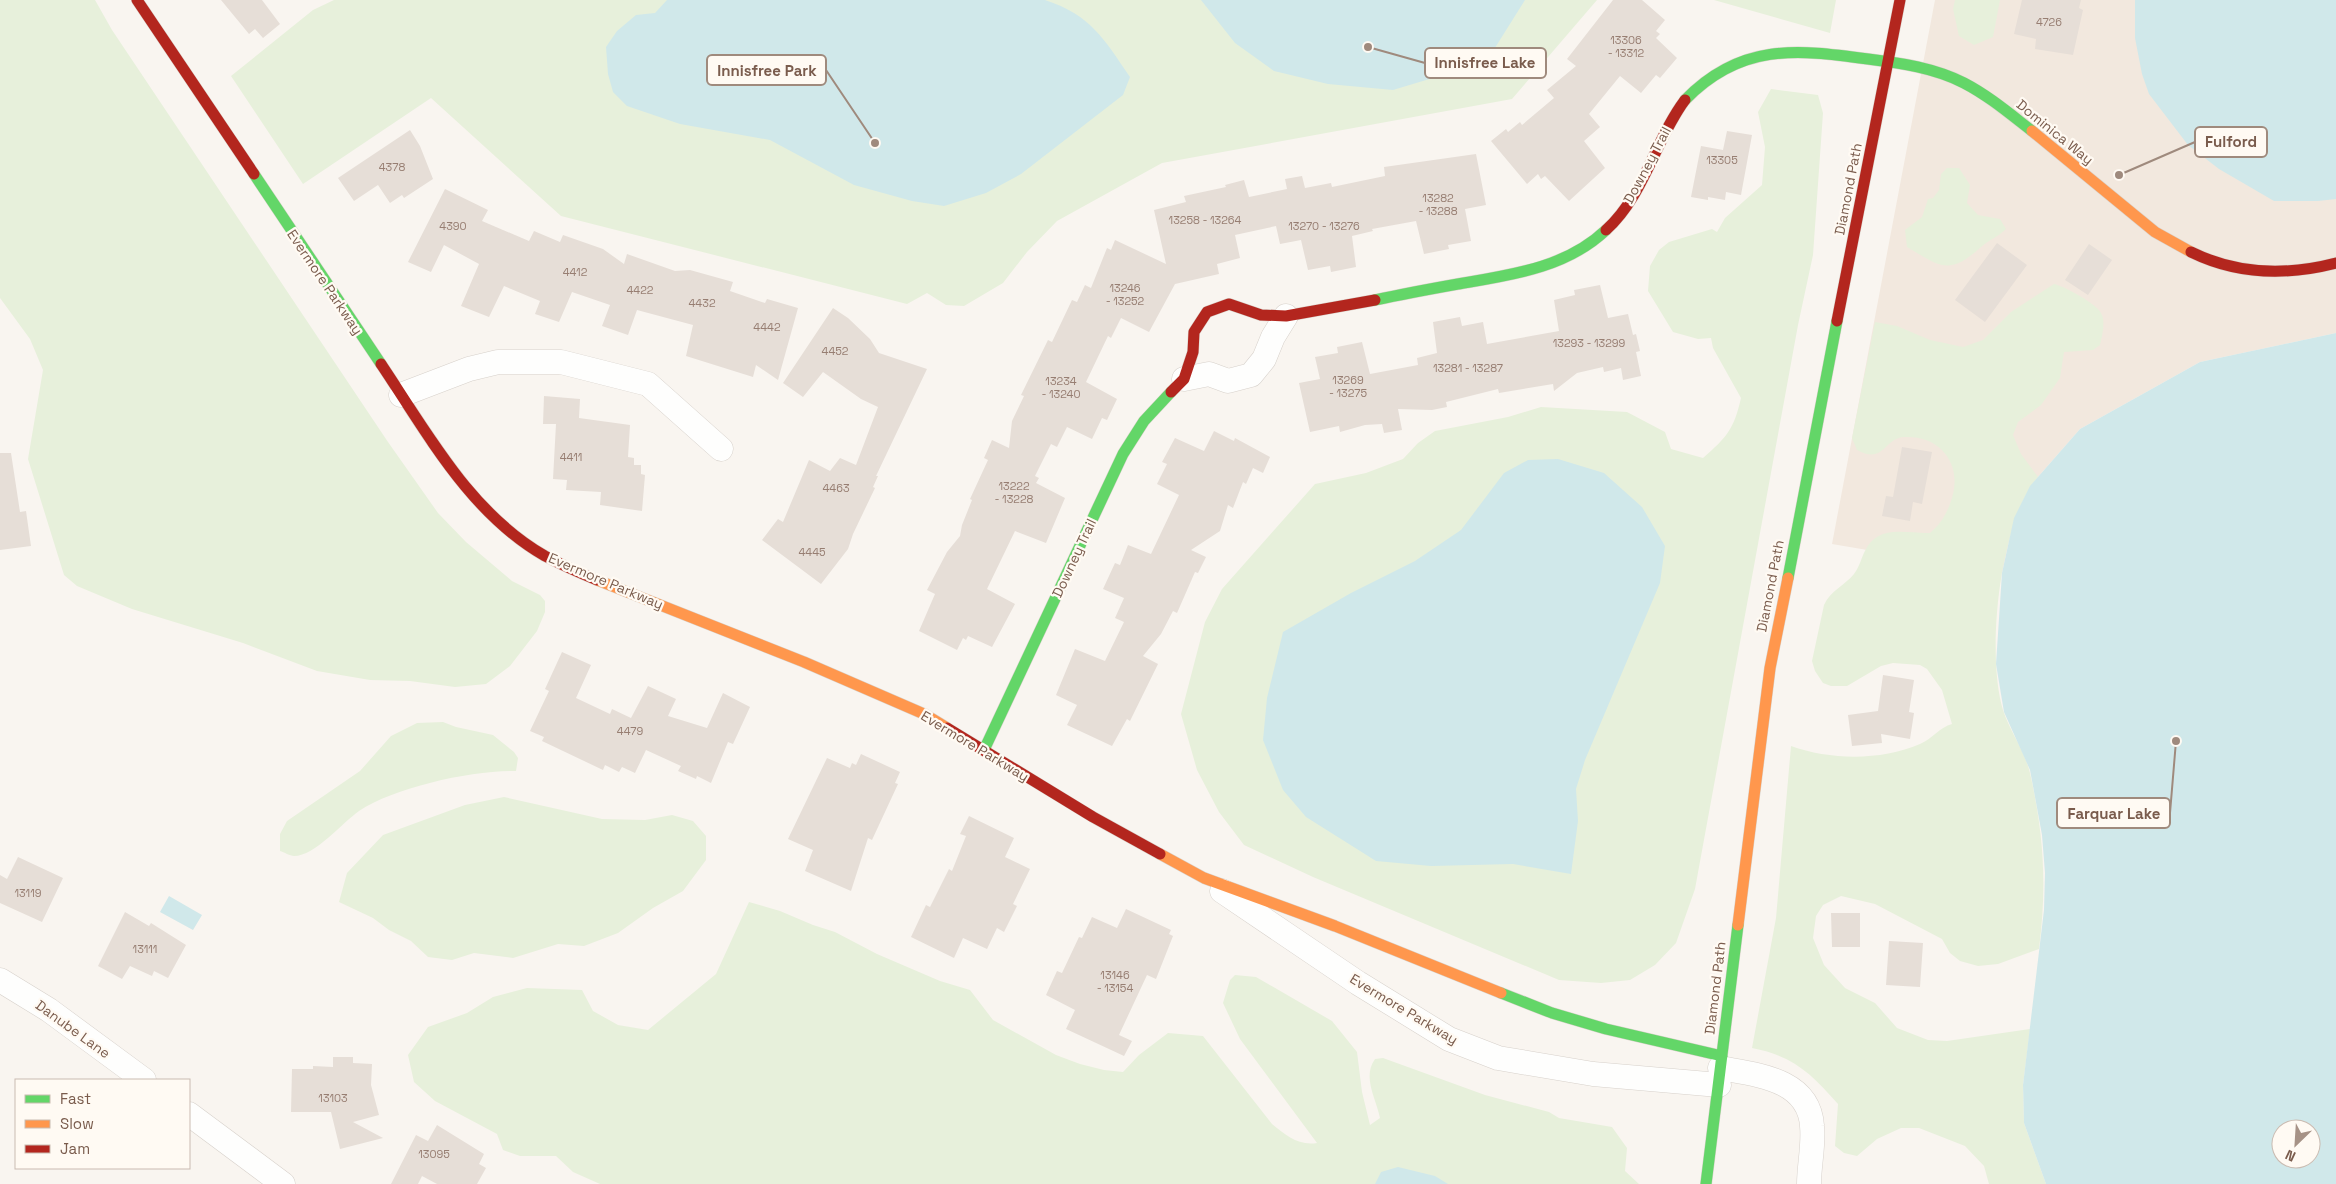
<svg xmlns="http://www.w3.org/2000/svg" width="2336" height="1184" viewBox="0 0 2336 1184" font-family="'Space Grotesk',sans-serif">
	<rect width="100%" height="100%" fill="#f9f5f0"/>
	<path fill="#f2e8de" d="M 1935,0 L 2336,0 L 2336,333 L 2200,362 L 2080,429 L 2030,486 L 2014,518 L 2002,573 L 1832,544 Z"/>
	<path fill="#e7f0db" d="M 0,0 L 95,0 L 112,30 L 388,442 L 438,513 L 466,542 L 512,581 L 540,595 L 545,601 L 545,612 L 537,631 L 510,666 L 486,684 L 455,687 L 410,681 L 370,680 L 317,671 L 243,643 L 132,609 L 77,586 L 64,575 L 28,459 L 43,370 L 30,339 L 0,298 Z
		M 334,0 L 1597,0 L 1512,99 L 1162,163 L 1057,221 L 1027,252 L 1003,283 L 964,306 L 946,305 L 927,293 L 907,304 L 561,216 L 431,98 L 303,184 L 231,76 L 313,10 Z
		M 1714,0 L 1836,0 L 1830,33 Z
		M 1955,0 L 2000,0 L 1993,37 L 1974,45 L 1959,36 L 1953,9 Z
		M 1771,89 L 1818,95 L 1823,113 L 1813,255 L 1798,325 L 1695,889 L 1676,943 L 1655,965 L 1630,980 L 1601,983 L 1559,980 L 1313,877 L 1244,845 L 1219,812 L 1197,770 L 1181,714 L 1205,622 L 1222,589 L 1315,484 L 1366,473 L 1403,459 L 1418,443 L 1435,431 L 1508,417 L 1541,407 L 1627,412 L 1665,432 L 1671,449 L 1703,458 C 1727,437 1734,429 1741,398 L 1713,348 L 1711,338 L 1698,339 L 1673,332 L 1648,291 L 1650,266 L 1659,250 L 1669,242 L 1712,229 L 1717,232 L 1725,218 L 1762,185 L 1765,147 L 1758,112 Z
		M 1947,168 L 1959,168 L 1970,185 L 1967,203 L 1978,215 L 2000,219 L 2006,229 C 1998,237 1989,240 1981,247 C 1949,276 1941,267 1907,247 L 1905,230 L 1922,217 L 1928,199 L 1933,198 L 1939,190 L 1941,174 Z
		M 2054,284 C 2064,286 2097,304 2101,313 C 2106,322 2102,336 2100,345 L 2093,350 L 2064,352 L 2060,378 L 2041,405 L 2018,422 L 2013,435 L 2021,454 L 2038,477 C 1999,522 1986,655 2003,710 C 2010,732 2025,751 2030,773 C 2044,835 2047,886 2039,949 L 1998,964 L 1978,966 L 1960,961 L 1950,953 L 1942,939 L 1875,904 L 1841,896 L 1823,905 L 1816,916 L 1813,938 L 1824,965 L 1845,988 L 1875,1003 L 1897,1028 L 1928,1040 L 1947,1041 L 2030,1029 L 2023,1085 L 2024,1123 L 2046,1184 L 1989,1184 L 1984,1166 L 1965,1146 L 1919,1128 L 1901,1128 L 1877,1139 L 1857,1156 L 1844,1153 L 1835,1146 L 1838,1104 C 1811,1073 1793,1056 1752,1048 L 1776,918 L 1791,746 C 1830,760 1881,761 1920,744 C 1932,739 1940,727 1952,724 L 1942,690 L 1927,669 L 1920,665 L 1893,663 L 1881,666 L 1847,686 L 1831,686 L 1823,683 L 1815,671 L 1812,661 L 1824,605 C 1831,590 1844,586 1854,574 C 1860,566 1861,558 1866,549 C 1880,524 1907,534 1930,533 C 1942,523 1949,510 1953,494 C 1961,461 1938,435 1904,437 C 1884,438 1884,465 1857,450 L 1852,438 L 1875,322 L 1897,326 L 1930,340 L 1963,347 L 1983,340 L 2011,312 Z
		M 443,722 L 456,727 L 493,735 L 514,752 L 518,758 L 516,771 C 473,770 395,787 359,811 C 342,823 315,856 294,856 C 290,856 284,852 280,851 L 280,834 L 287,821 L 360,771 L 391,736 L 417,723 Z
		M 504,797 L 602,819 L 645,820 L 672,815 L 693,821 L 706,836 L 706,860 L 683,891 L 653,908 L 618,933 L 584,946 L 558,944 L 513,958 L 474,953 L 452,960 L 428,957 L 411,941 L 389,930 L 373,918 L 339,902 L 347,873 L 383,835 L 465,805 Z
		M 749,902 L 780,911 L 813,925 L 835,932 L 877,954 L 940,981 L 970,990 L 993,1020 L 1056,1055 L 1080,1064 L 1104,1070 L 1123,1072 L 1139,1055 L 1168,1033 L 1203,1036 L 1272,1124 C 1286,1135 1298,1146 1317,1143 L 1240,1039 L 1223,1003 L 1230,980 L 1235,975 L 1256,977 L 1332,1021 L 1357,1052 L 1362,1092 L 1370,1125 L 1380,1118 C 1376,1098 1362,1077 1375,1059 L 1383,1058 L 1485,1095 L 1549,1112 L 1559,1118 L 1612,1127 L 1627,1148 L 1625,1171 L 1639,1184 L 600,1184 L 573,1172 L 556,1156 L 520,1156 L 503,1150 L 497,1134 L 435,1101 L 414,1082 L 408,1055 L 428,1027 L 467,1013 L 493,997 L 527,988 L 582,990 L 593,1011 L 618,1025 L 648,1030 L 716,974 Z"/>
	<path fill="#d0e8ea" fill-rule="evenodd" d="M 667,0 L 1045,0 C 1091,15 1104,39 1130,77 L 1123,95 L 1021,174 L 986,193 L 944,206 L 912,201 L 854,185 L 770,140 L 680,124 L 627,106 L 613,92 L 608,74 L 606,47 L 617,31 L 636,15 L 655,13 Z
		M 1201,0 L 1525,0 L 1493,51 L 1446,74 L 1393,90 L 1328,84 L 1274,71 L 1235,43 Z
		M 2135,0 L 2336,0 L 2336,199 L 2318,201 L 2274,201 L 2219,169 L 2188,145 L 2149,94 L 2142,74 L 2135,38 Z
		M 2336,333 L 2336,1184 L 2046,1184 L 2024,1123 L 2023,1085 L 2044,910 L 2045,873 L 2042,835 L 2030,770 L 2004,712 L 1996,664 L 2002,573 L 2014,518 L 2030,486 L 2080,429 L 2200,362 ZM 2281,1129 L 2311,1129 L 2311,1159 L 2281,1159 Z
		M 1558,459 L 1604,473 L 1642,507 L 1665,546 L 1660,583 L 1585,760 L 1576,789 L 1578,821 L 1571,874 L 1513,864 L 1431,866 L 1376,861 L 1306,817 L 1283,790 L 1263,740 L 1267,698 L 1283,632 L 1351,593 L 1415,561 L 1461,530 L 1504,473 L 1528,460 Z
		M 169,896 L 202,915 L 193,930 L 160,912 Z
		M 1398,1167 L 1435,1176 L 1448,1184 L 1375,1184 L 1381,1172 Z"/>
	<path fill="#e6ded7" d="M 221,0 L 262,0 L 280,24 L 263,38 L 255,29 L 249,34 Z
		M 1613,0 L 1642,0 L 1665,20 L 1656,31 L 1660,34 L 1656,38 L 1677,58 L 1660,78 L 1656,75 L 1641,93 L 1620,76 L 1589,114 L 1600,127 L 1584,141 L 1605,168 L 1569,201 L 1545,176 L 1541,179 L 1538,174 L 1527,184 L 1491,141 L 1506,129 L 1508,132 L 1520,122 L 1522,125 L 1554,98 L 1547,90 L 1576,66 L 1567,59 Z
		M 2022,0 L 2081,0 L 2079,8 L 2083,10 L 2073,55 L 2035,49 L 2036,39 L 2014,34 Z
		M 410,130 L 420,146 L 433,179 L 404,198 L 402,195 L 390,203 L 378,185 L 354,201 L 338,178 Z
		M 1727,131 L 1752,135 L 1741,195 L 1726,192 L 1725,200 L 1708,197 L 1708,200 L 1691,197 L 1701,146 L 1723,150 Z
		M 1476,154 L 1486,205 L 1465,209 L 1471,241 L 1448,245 L 1449,249 L 1424,254 L 1416,221 L 1372,229 L 1373,231 L 1352,236 L 1356,267 L 1331,272 L 1330,266 L 1308,270 L 1301,240 L 1280,244 L 1276,226 L 1235,235 L 1240,258 L 1217,264 L 1219,274 L 1175,284 L 1149,332 L 1121,318 L 1111,338 L 1108,336 L 1086,382 L 1117,399 L 1107,420 L 1102,418 L 1092,439 L 1067,427 L 1057,447 L 1051,444 L 1035,476 L 1039,478 L 1036,483 L 1065,498 L 1046,543 L 1015,531 L 987,589 L 1015,604 L 992,647 L 968,636 L 966,640 L 963,638 L 957,650 L 919,631 L 935,594 L 927,590 L 947,552 L 960,536 L 962,525 L 972,500 L 970,499 L 988,460 L 984,458 L 992,440 L 1009,448 L 1012,421 L 1024,396 L 1021,395 L 1048,340 L 1052,342 L 1072,300 L 1077,302 L 1085,285 L 1091,288 L 1107,248 L 1111,250 L 1115,240 L 1166,264 L 1154,210 L 1186,202 L 1184,196 L 1226,187 L 1225,185 L 1244,180 L 1249,197 L 1287,189 L 1285,179 L 1302,176 L 1305,188 L 1331,183 L 1332,187 L 1385,176 L 1384,167 Z
		M 445,189 L 488,210 L 482,221 L 529,241 L 534,231 L 560,242 L 563,235 L 603,249 L 624,264 L 627,254 L 675,271 L 690,270 L 733,282 L 730,291 L 765,303 L 767,299 L 798,308 L 778,380 L 756,365 L 753,377 L 686,356 L 693,325 L 637,310 L 628,335 L 602,326 L 610,305 L 572,292 L 559,322 L 535,314 L 540,301 L 504,286 L 489,317 L 461,306 L 479,264 L 444,245 L 431,272 L 408,262 Z
		M 1997,243 L 2027,265 L 1985,322 L 1955,300 Z
		M 2089,244 L 2112,260 L 2088,295 L 2065,280 Z
		M 1600,285 L 1608,318 L 1628,314 L 1633,335 L 1636,334 L 1640,351 L 1636,352 L 1641,376 L 1623,380 L 1621,368 L 1604,372 L 1603,367 L 1577,373 L 1554,391 L 1553,384 L 1499,393 L 1498,389 L 1446,402 L 1447,407 L 1432,410 L 1398,409 L 1402,430 L 1384,433 L 1382,424 L 1365,425 L 1340,432 L 1339,426 L 1310,432 L 1299,383 L 1320,379 L 1315,357 L 1338,353 L 1337,347 L 1362,342 L 1370,374 L 1418,365 L 1417,358 L 1437,353 L 1433,322 L 1460,317 L 1462,326 L 1483,322 L 1487,344 L 1559,331 L 1554,300 L 1575,295 L 1574,290 Z
		M 833,308 L 848,318 L 870,339 L 879,353 L 927,369 L 876,476 L 878,476 L 873,487 L 875,488 L 853,534 L 848,549 L 821,584 L 762,540 L 778,519 L 783,522 L 809,460 L 830,471 L 840,458 L 856,465 L 878,407 L 861,399 L 823,372 L 803,397 L 783,383 Z
		M 544,396 L 580,399 L 579,418 L 630,425 L 628,457 L 634,458 L 634,465 L 641,465 L 641,474 L 645,475 L 642,511 L 600,505 L 601,492 L 566,490 L 567,480 L 553,479 L 556,424 L 543,424 Z
		M 1214,431 L 1234,441 L 1235,438 L 1270,457 L 1263,473 L 1253,468 L 1246,484 L 1243,482 L 1233,508 L 1228,505 L 1220,531 L 1191,550 L 1206,557 L 1198,573 L 1195,572 L 1177,613 L 1173,611 L 1161,634 L 1143,656 L 1158,664 L 1130,721 L 1127,719 L 1112,746 L 1067,725 L 1077,705 L 1056,695 L 1075,649 L 1105,661 L 1124,622 L 1115,618 L 1124,598 L 1103,589 L 1115,563 L 1120,565 L 1128,545 L 1151,554 L 1179,495 L 1157,484 L 1167,464 L 1162,462 L 1175,438 L 1204,451 Z
		M 1902,447 L 1932,452 L 1922,504 L 1913,502 L 1910,521 L 1882,516 L 1886,496 L 1893,497 Z
		M 0,453 L 11,453 L 20,512 L 26,511 L 31,546 L 0,550 Z
		M 562,652 L 591,665 L 576,698 L 610,714 L 612,709 L 631,718 L 648,686 L 676,699 L 668,716 L 707,728 L 723,693 L 750,707 L 733,744 L 728,742 L 711,783 L 697,776 L 696,779 L 678,771 L 681,766 L 646,750 L 635,773 L 622,767 L 619,772 L 605,765 L 603,770 L 542,741 L 544,737 L 530,731 L 549,691 L 545,689 Z
		M 1883,675 L 1914,680 L 1909,712 L 1914,713 L 1910,739 L 1881,734 L 1882,743 L 1852,746 L 1848,715 L 1878,711 Z
		M 861,754 L 900,772 L 895,783 L 898,784 L 872,840 L 868,838 L 851,891 L 805,871 L 813,850 L 788,839 L 827,758 L 850,768 L 852,763 L 856,765 Z
		M 969,816 L 1014,838 L 1005,857 L 1030,869 L 1013,904 L 1017,906 L 1004,932 L 997,928 L 987,949 L 963,938 L 954,958 L 911,937 L 926,905 L 930,907 L 949,869 L 952,871 L 966,836 L 960,834 Z
		M 18,857 L 63,878 L 42,922 L 0,903 L 0,875 L 7,879 Z
		M 1126,909 L 1171,930 L 1169,934 L 1173,936 L 1156,979 L 1147,975 L 1119,1035 L 1132,1041 L 1124,1056 L 1066,1029 L 1075,1010 L 1046,995 L 1057,971 L 1062,973 L 1079,937 L 1082,938 L 1092,917 L 1117,928 Z
		M 125,912 L 149,926 L 151,923 L 186,945 L 168,978 L 154,971 L 152,976 L 130,966 L 122,979 L 98,966 Z
		M 1831,913 L 1860,913 L 1860,947 L 1832,947 Z
		M 1889,941 L 1923,943 L 1920,987 L 1886,985 Z
		M 333,1057 L 353,1057 L 353,1063 L 372,1064 L 371,1085 L 379,1115 L 353,1122 L 383,1138 L 340,1149 L 331,1112 L 291,1112 L 292,1069 L 313,1069 L 313,1066 L 333,1067 Z
		M 437,1125 L 484,1154 L 479,1164 L 486,1168 L 477,1184 L 437,1184 L 422,1176 L 418,1184 L 391,1184 L 416,1135 L 428,1141 Z"/>
	<g fill="none" stroke-linecap="round" stroke-linejoin="round">
		<g stroke="#d7d1cb" stroke-width="25">
			<path id="street" d="M 1184,379 L 1209,374 L 1228,381 L 1251,375 L 1264,359 L 1273,337 L 1286,316
				M 401,395 L 469,369 L 498,362 L 561,362 L 648,384 L 721,449
				M 1222,891 L 1358,983 L 1449,1039 L 1498,1058 L 1593,1074 L 1719,1085
				M 0,980 L 49,1010 L 144,1080
				M 1720,1068 C 1757,1075 1809,1079 1812,1126 C 1814,1145 1809,1165 1809,1184
				M 189,1114 L 283,1184"/>
		</g>
		<g stroke="#d9d2cb" stroke-width="12">
			<path id="fast" d="M 1685,100 C 1740,43 1796,49 1868,59 C 1901,63 1935,68 1964,83 C 1989,96 2010,114 2032,131
				M 254,174 L 381,364
				M 1375,300 C 1403,294 1430,289 1458,284 C 1511,275 1566,268 1606,230
				M 1788,578 L 1837,321
				M 984,750 L 1123,454 L 1144,421 L 1171,392
				M 1501,993 L 1552,1013 L 1606,1029 L 1722,1056
				M 1706,1184 L 1738,925"/>
		</g>
		<g stroke="#d9d2cb" stroke-width="12">
			<path id="slow" d="M 2032,131 L 2155,232 L 2191,252
				M 597,580 L 804,662 L 924,714 L 947,728
				M 1160,854 L 1204,878 L 1335,926 L 1501,993
				M 1738,925 L 1770,668 L 1788,578"/>
		</g>
		<g stroke="#d9d2cb" stroke-width="12">
			<path id="jam" d="M 137,0 L 254,174
				M 1606,230 C 1644,196 1655,140 1685,100
				M 2191,252 C 2238,275 2286,276 2336,263
				M 1837,321 L 1900,0
				M 381,364 C 428,434 470,513 545,556 C 562,565 580,573 597,580
				M 1171,392 L 1184,379 L 1193,352 L 1194,332 L 1207,312 L 1229,304 L 1261,315 L 1286,316 L 1375,300
				M 947,728 L 1093,817 L 1160,854"/>
		</g>
		<use href="#street" stroke="#fefefd" stroke-width="24"/>
		<use href="#fast" stroke="#63d668" stroke-width="11"/>
		<use href="#slow" stroke="#ff974d" stroke-width="11"/>
		<use href="#jam" stroke="#b3261e" stroke-width="11"/>
	</g>
	<g text-anchor="middle" stroke-width="4.5" stroke-linejoin="round" paint-order="stroke">
		<g font-size="11" fill="#977e72">
			<text x="2049" y="26">4726</text>
			<text x="1626" y="44">13306<tspan x="1626" dy="13">- 13312</tspan></text>
			<text x="1722" y="164">13305</text>
			<text x="392" y="171">4378</text>
			<text x="1438" y="202">13282<tspan x="1438" dy="13">- 13288</tspan></text>
			<text x="1205" y="224">13258 - 13264</text>
			<text x="453" y="230">4390</text>
			<text x="1324" y="230">13270 - 13276</text>
			<text x="575" y="276">4412</text>
			<text x="1125" y="292">13246<tspan x="1125" dy="13">- 13252</tspan></text>
			<text x="640" y="294">4422</text>
			<text x="702" y="307">4432</text>
			<text x="767" y="331">4442</text>
			<text x="1589" y="347">13293 - 13299</text>
			<text x="835" y="355">4452</text>
			<text x="1468" y="372">13281 - 13287</text>
			<text x="1348" y="384">13269<tspan x="1348" dy="13">- 13275</tspan></text>
			<text x="1061" y="385">13234<tspan x="1061" dy="13">- 13240</tspan></text>
			<text x="571" y="461">4411</text>
			<text x="1014" y="490">13222<tspan x="1014" dy="13">- 13228</tspan></text>
			<text x="836" y="492">4463</text>
			<text x="812" y="556">4445</text>
			<text x="630" y="735">4479</text>
			<text x="28" y="897">13119</text>
			<text x="145" y="953">13111</text>
			<text x="1115" y="979">13146<tspan x="1115" dy="13">- 13154</tspan></text>
			<text x="333" y="1102">13103</text>
			<text x="434" y="1158">13095</text>
		</g>
		<g font-size="14" fill="#7a5c4d" stroke="#fffaf3">
			<text transform="translate(2055 132) rotate(39)" y="5">Dominica Way</text>
			<text transform="translate(1647 165) rotate(-62)" y="5">Downey Trail</text>
			<text transform="translate(1848 189) rotate(-79)" y="5">Diamond Path</text>
			<text transform="translate(325 282) rotate(56)" y="5">Evermore Parkway</text>
			<text transform="translate(1074 558) rotate(-65)" y="5">Downey Trail</text>
			<text transform="translate(606 581) rotate(23)" y="5">Evermore Parkway</text>
			<text transform="translate(1770 586) rotate(-79)" y="5">Diamond Path</text>
			<text transform="translate(975 746) rotate(31)" y="5">Evermore Parkway</text>
			<text transform="translate(1715 988) rotate(-83)" y="5">Diamond Path</text>
			<text transform="translate(1404 1009) rotate(31)" y="5">Evermore Parkway</text>
			<text transform="translate(73 1029) rotate(36)" y="5">Danube Lane</text>
		</g>
	</g>
	<path fill="none" stroke="#9f8a7d" stroke-width="2" d="M1368 47L1425 63M875 143L826 70M2119 175L2195 142M2176 741L2170 813"/>
	<g fill="#9f8a7d" stroke="#fffaf3" stroke-width="2">
		<circle cx="1368" cy="47" r="5"/>
		<circle cx="875" cy="143" r="5"/>
		<circle cx="2119" cy="175" r="5"/>
		<circle cx="2176" cy="741" r="5"/>
	</g>
	<g fill="#fffaf3" stroke="#9f8a7d" stroke-width="2">
		<rect x="1425" y="48" width="121" height="30" rx="5"/>
		<rect x="707" y="55" width="119" height="30" rx="5"/>
		<rect x="2195" y="127" width="72" height="30" rx="5"/>
		<rect x="2057" y="798" width="113" height="30" rx="5"/>
	</g>
	<g font-size="15" text-anchor="middle" font-weight="bold" fill="#7a5c4d">
		<text x="1485" y="68">Innisfree Lake</text>
		<text x="767" y="76">Innisfree Park</text>
		<text x="2231" y="147">Fulford</text>
		<text x="2114" y="819">Farquar Lake</text>
	</g>
	<rect x="15" y="1079" width="175" height="90" fill="#fffaf3" stroke="#cabbb1"/>
	<rect x="25" y="1095" width="25" height="8" fill="#63d668" stroke="#cabbb1"/>
	<text x="60" y="1104" font-size="15" fill="#7a5c4d">Fast</text>
	<rect x="25" y="1120" width="25" height="8" fill="#ff974d" stroke="#cabbb1"/>
	<text x="60" y="1129" font-size="15" fill="#7a5c4d">Slow</text>
	<rect x="25" y="1145" width="25" height="8" fill="#b3261e" stroke="#cabbb1"/>
	<text x="60" y="1154" font-size="15" fill="#7a5c4d">Jam</text>
	<g transform="translate(2296 1144) rotate(205)"><circle r="24" fill="#fffaf3" stroke="#cabbb1"/>
	<path d="M0-4L9 19L0 12L-9 19Z" fill="#a69286"/>
	<text y="-8" font-size="14" font-weight="bold" text-anchor="middle" fill="#7a5c4d">N</text>
	</g>
</svg>
